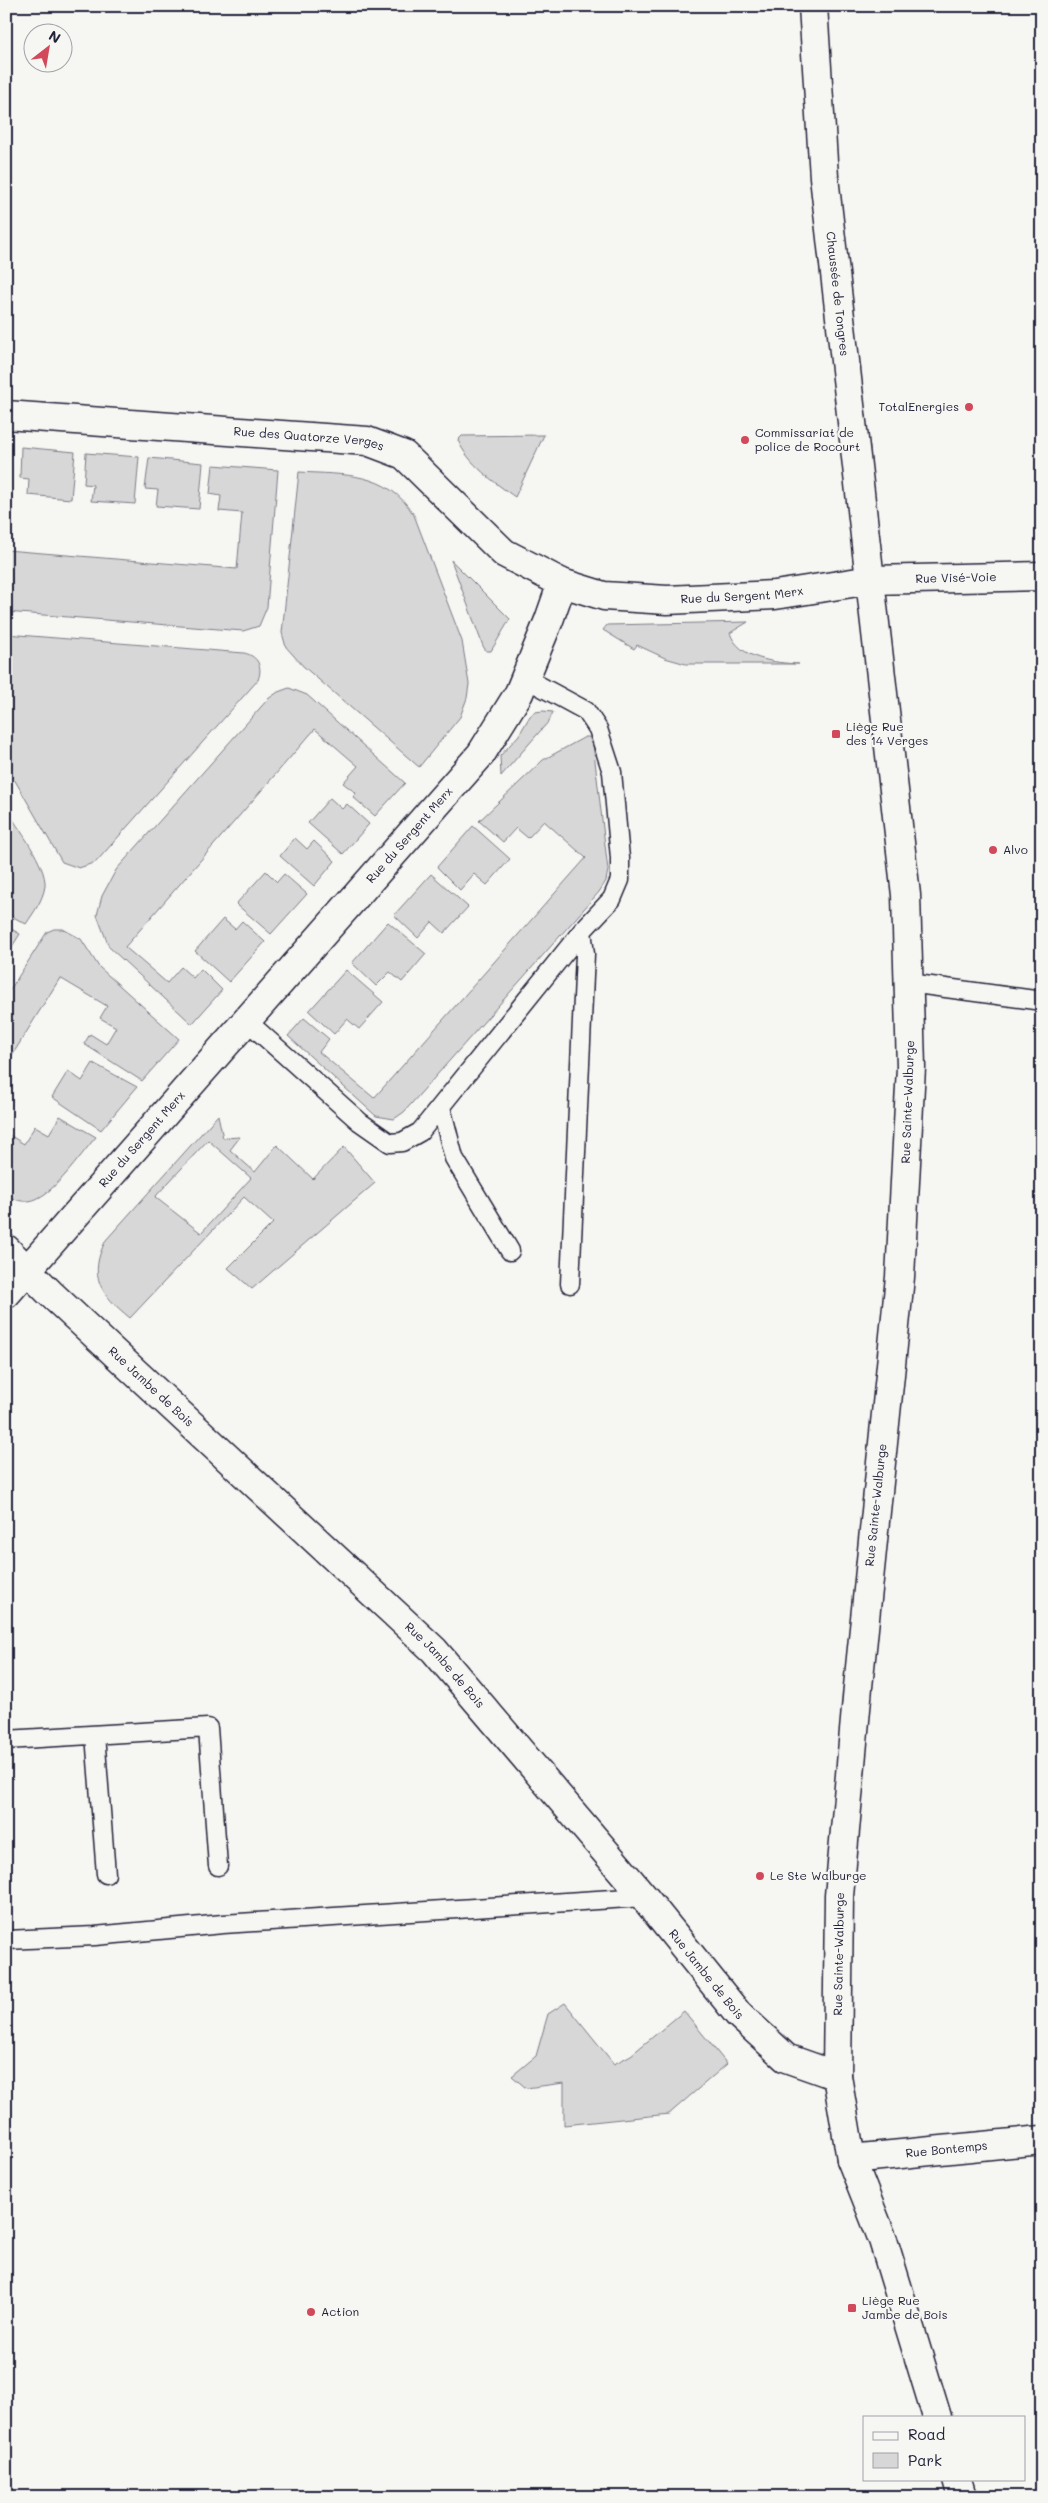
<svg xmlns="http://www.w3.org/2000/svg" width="1048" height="2503" viewBox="0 0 1048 2503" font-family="Mali,sans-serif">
	<rect width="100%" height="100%" fill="#f6f6f2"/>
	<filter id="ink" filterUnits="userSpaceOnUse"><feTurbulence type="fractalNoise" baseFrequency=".02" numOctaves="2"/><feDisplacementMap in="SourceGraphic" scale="10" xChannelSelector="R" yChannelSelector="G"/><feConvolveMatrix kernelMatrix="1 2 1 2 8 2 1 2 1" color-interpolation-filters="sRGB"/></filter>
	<g filter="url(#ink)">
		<path fill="#d7d7d7" stroke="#7c7c89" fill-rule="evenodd" d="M 544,435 L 515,497 C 495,483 467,463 458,440 L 462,436 Z
			M 21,447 L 75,452 L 71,499 L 28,495 L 29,479 L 20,478 Z
			M 6,448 L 11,448 L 7,494 L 6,494 Z
			M 86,453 L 139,457 L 135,504 L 91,501 L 93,485 L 84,484 Z
			M 149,458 L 203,463 L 199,509 L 156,506 L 158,490 L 145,489 Z
			M 213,465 L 278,470 L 267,607 L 259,626 L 243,631 L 6,612 L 6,550 L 237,569 L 242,513 L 219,511 L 221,496 L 210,494 Z
			M 299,472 C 345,475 387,471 414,515 L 462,641 L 469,684 L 467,698 L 460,717 L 419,767 L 303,666 L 286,647 L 282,633 Z
			M 451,560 L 510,619 L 491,651 L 486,651 L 483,646 Z
			M 748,622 L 730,633 C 739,659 775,663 799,664 L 686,664 L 665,658 L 637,645 L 634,649 L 603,630 L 607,625 Z
			M 6,634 L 244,653 C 258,656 263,667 258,680 L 96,862 L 79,868 L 62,862 L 6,765 Z
			M 289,688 L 307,695 L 405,783 L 375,816 L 353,797 L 356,793 L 343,783 L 358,766 L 315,729 L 125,947 L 167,983 L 181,967 L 193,978 L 201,969 L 222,990 L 192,1024 L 109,947 L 97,915 L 102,896 L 116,870 L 268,699 L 278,692 Z
			M 543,711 L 553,712 L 549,721 L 501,776 L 500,756 L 519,735 L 530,716 L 535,712 Z
			M 585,737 L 589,737 L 593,744 L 608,870 L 606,881 L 599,892 L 404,1112 L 394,1119 L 376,1116 L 288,1036 L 304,1018 L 329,1039 L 319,1052 L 374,1098 L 586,858 L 544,821 L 528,838 L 516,828 L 503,842 L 479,821 L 543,760 Z
			M 330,798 L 342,809 L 347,804 L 369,824 L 343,854 L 308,823 Z
			M 6,809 C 17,826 47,866 45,886 C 43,900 34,912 26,924 L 6,913 Z
			M 473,826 L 510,859 L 487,885 L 474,874 L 460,890 L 437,867 Z
			M 295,838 L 307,849 L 314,841 L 335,861 L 314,886 L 280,856 Z
			M 266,871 L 277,882 L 284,874 L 307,894 L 271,934 L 236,904 Z
			M 431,874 L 468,907 L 444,933 L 432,922 L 418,938 L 394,915 Z
			M 223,919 L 235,929 L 242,921 L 265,942 L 229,982 L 195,951 Z
			M 388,922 L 426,954 L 402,982 L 390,972 L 376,986 L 352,963 Z
			M 6,926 L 20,934 L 6,956 Z
			M 54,929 L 63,929 L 81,939 L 99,967 L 179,1039 L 142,1081 L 84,1044 L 90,1034 L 106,1044 L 116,1027 L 100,1018 L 107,1006 L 60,978 L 6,1065 L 6,996 L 47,932 Z
			M 346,970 L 383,1002 L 359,1029 L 347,1019 L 334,1034 L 309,1011 Z
			M 93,1063 L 137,1087 L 101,1130 L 52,1097 L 68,1071 L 82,1081 Z
			M 218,1115 L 223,1138 L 240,1137 L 230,1150 L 255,1172 L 277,1145 L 313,1179 L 344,1147 L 375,1183 L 252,1289 L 228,1268 L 273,1223 L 244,1197 L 130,1318 C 101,1294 87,1277 106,1240 ZM 208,1140 L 251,1178 L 201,1233 L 155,1197 Z
			M 60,1116 L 96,1137 C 81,1154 51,1200 28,1201 C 20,1202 14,1199 6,1195 L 6,1133 L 24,1144 L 35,1126 L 49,1134 Z
			M 565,2003 L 614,2064 L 631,2055 L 684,2011 L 727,2064 L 669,2114 L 564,2125 L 564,2083 L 526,2088 L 512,2076 L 536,2056 L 548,2014 Z"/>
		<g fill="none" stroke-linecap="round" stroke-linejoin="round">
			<g stroke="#22223b" stroke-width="21">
				<path id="lane" d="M 909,983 L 1042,1001
					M 247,1021 L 360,1122 L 390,1143 L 402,1142 L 420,1132 L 582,931 L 612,899 L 620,880 L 620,858 L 612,772 L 598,729 L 586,711 L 525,678
					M 441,1107 L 454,1158 L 510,1251
					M 570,1284 L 585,954 L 582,931
					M 95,1735 L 106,1874
					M 6,1740 L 208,1728 L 218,1866
					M 6,1940 L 95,1936 L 223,1924 L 644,1897"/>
			</g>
			<g stroke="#22223b" stroke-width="31">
				<g id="street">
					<path id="s1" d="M 871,580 L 1042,576"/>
					<path id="s2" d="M 6,1249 L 50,1293 L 434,1650 L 644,1897 L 738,2014 L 786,2058 L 837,2076"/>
					<path id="s3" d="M 6,1294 L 481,754 L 519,693 L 549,620 L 562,583"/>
					<path id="s4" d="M 851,2159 L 1042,2140"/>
				</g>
			</g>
			<g stroke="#22223b" stroke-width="31">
				<g id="secondary">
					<path id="s5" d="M 813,6 L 824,177 L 906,895 L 911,1067 L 900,1277 L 858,1687 L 839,1896 L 837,2076 L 851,2159 L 883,2240 L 937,2417"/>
					<path id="s6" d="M 6,415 L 367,441 L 404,455 L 504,553 L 562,583 L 604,596 L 667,600 L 775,595 L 871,580"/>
					<path d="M 957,2479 L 962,2497"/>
				</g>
			</g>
			<use href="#lane" stroke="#f6f6f2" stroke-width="18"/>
			<use href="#street" stroke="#f6f6f2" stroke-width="28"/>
			<use href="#secondary" stroke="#f6f6f2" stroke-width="28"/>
		</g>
	</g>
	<g fill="#d1495b" stroke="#f6f6f2" stroke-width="2">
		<circle cx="969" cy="407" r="5"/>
		<circle cx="745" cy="440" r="5"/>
		<rect x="831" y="729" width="10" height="10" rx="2.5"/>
		<circle cx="993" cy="850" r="5"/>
		<circle cx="760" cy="1876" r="5"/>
		<rect x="847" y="2303" width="10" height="10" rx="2.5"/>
		<circle cx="311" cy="2312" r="5"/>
	</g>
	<g text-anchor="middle" stroke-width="4.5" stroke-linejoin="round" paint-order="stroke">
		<g font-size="12" fill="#22223b" stroke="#f6f6f2">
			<text dy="4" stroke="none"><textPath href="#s5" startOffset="289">Chaussée de Tongres</textPath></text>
			<text dy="4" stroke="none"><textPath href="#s6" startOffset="304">Rue des Quatorze Verges</textPath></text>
			<text dy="4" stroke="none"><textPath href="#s1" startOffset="85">Rue Visé-Voie</textPath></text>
			<text dy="4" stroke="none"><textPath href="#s6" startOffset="789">Rue du Sergent Merx</textPath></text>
			<text dy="4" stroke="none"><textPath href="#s3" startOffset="611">Rue du Sergent Merx</textPath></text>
			<text transform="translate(908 1102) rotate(-88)" y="4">Rue Sainte-Walburge</text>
			<text dy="4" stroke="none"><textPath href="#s3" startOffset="206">Rue du Sergent Merx</textPath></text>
			<text dy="4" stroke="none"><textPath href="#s2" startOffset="200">Rue Jambe de Bois</textPath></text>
			<text transform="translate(876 1505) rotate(-84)" y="4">Rue Sainte-Walburge</text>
			<text dy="4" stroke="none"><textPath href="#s2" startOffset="605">Rue Jambe de Bois</textPath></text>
			<text transform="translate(839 1954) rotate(-89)" y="4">Rue Sainte-Walburge</text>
			<text dy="4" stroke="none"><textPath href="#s2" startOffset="1010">Rue Jambe de Bois</textPath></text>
			<text dy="4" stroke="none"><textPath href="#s4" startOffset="96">Rue Bontemps</textPath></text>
		</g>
		<g font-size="12" fill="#22223b" stroke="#f6f6f2" text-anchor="start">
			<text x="959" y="411" text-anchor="end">TotalEnergies</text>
			<text x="755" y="437">Commissariat de<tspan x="755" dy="14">police de Rocourt</tspan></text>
			<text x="846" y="731">Liège Rue<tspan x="846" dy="14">des 14 Verges</tspan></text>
			<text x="1003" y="854">Alvo</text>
			<text x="770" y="1880">Le Ste Walburge</text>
			<text x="862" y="2305">Liège Rue<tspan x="862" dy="14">Jambe de Bois</tspan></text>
			<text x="321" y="2316">Action</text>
		</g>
	</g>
	<rect width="1048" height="2503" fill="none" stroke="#f6f6f2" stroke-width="25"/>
	<rect x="12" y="12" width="1023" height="2478" fill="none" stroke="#22223b" stroke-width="2" filter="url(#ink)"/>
	<rect x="863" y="2416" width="162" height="65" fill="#f6f6f2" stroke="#a1a1a9"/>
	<rect x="873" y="2432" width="25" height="8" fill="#f6f6f2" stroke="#a1a1a9"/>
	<text x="908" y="2440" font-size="15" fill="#22223b">Road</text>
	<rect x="873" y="2453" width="25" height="15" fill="#d7d7d7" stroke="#a1a1a9"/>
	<text x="908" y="2466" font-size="15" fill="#22223b">Park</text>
	<g transform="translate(48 48) rotate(31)"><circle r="24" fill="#f6f6f2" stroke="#a1a1a9"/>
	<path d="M0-4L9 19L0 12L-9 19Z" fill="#d1495b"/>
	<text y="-8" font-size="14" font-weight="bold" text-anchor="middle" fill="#22223b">N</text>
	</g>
</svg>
